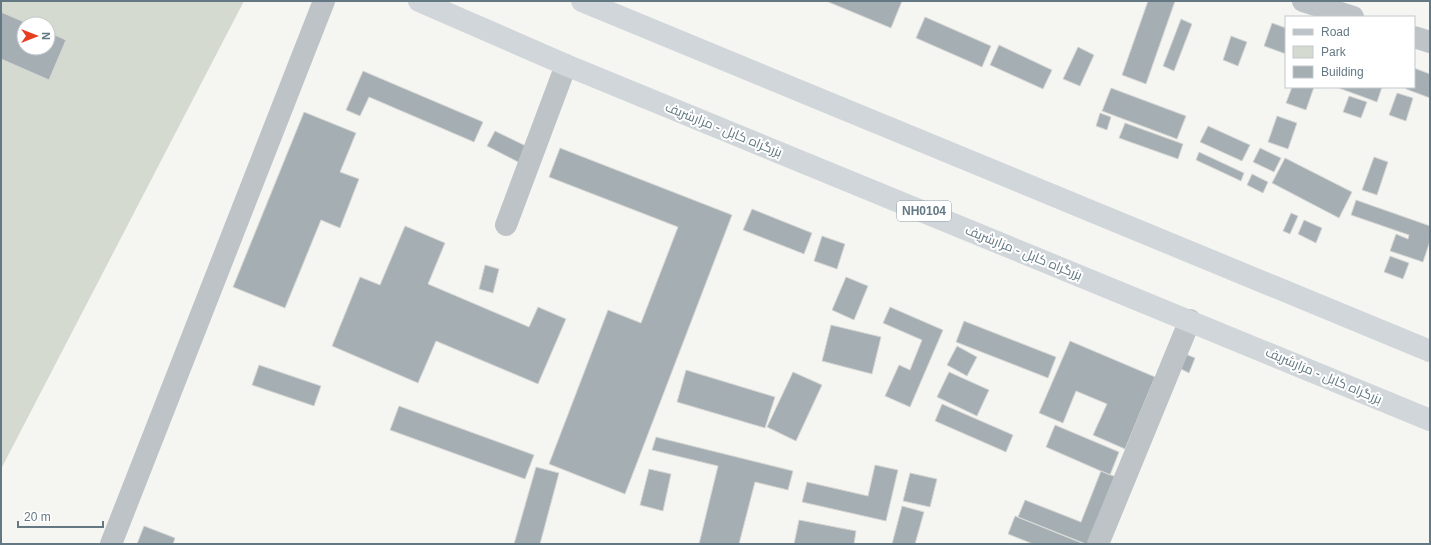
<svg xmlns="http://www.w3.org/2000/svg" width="1431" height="545" viewBox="0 0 1431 545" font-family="Arial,Cairo,sans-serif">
	<rect width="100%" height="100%" fill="#f5f5f1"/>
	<path fill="#d5dad0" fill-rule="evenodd" d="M 1,1 L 244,1 L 1,469 ZM 24,24 L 48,24 L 48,48 L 24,48 Z"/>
	<path fill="#a5afb3" stroke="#d6d6d4" d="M 826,1 L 902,1 L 891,28 Z
		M 1148,1 L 1175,1 L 1146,84 L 1122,75 Z
		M 1,12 L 29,24 L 24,24 L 24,48 L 48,48 L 48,32 L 66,40 L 49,80 L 1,59 Z
		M 925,17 L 991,46 L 982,67 L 916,38 Z
		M 1181,19 L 1192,24 L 1174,71 L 1163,66 Z
		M 1272,23 L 1286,28 L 1286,54 L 1264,46 Z
		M 1231,36 L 1247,42 L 1238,66 L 1223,60 Z
		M 999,45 L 1052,70 L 1043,89 L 990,65 Z
		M 1078,47 L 1094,55 L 1080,86 L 1063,79 Z
		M 1414,68 L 1430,74 L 1430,98 L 1406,89 L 1406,87 L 1414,87 Z
		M 363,71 L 483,122 L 474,142 L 369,97 L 360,116 L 346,110 Z
		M 1292,87 L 1314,87 L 1306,110 L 1286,103 Z
		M 1336,87 L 1382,87 L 1377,102 Z
		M 1111,88 L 1186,116 L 1177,139 L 1102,111 Z
		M 1397,93 L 1413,98 L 1406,121 L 1389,115 Z
		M 1349,96 L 1367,102 L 1361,118 L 1343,112 Z
		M 304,112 L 356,133 L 340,172 L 359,179 L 340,228 L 321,220 L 285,308 L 233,287 Z
		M 1100,113 L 1111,117 L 1107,130 L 1096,126 Z
		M 1277,116 L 1297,123 L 1288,149 L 1268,142 Z
		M 1125,123 L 1183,144 L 1178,159 L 1119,138 Z
		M 1208,126 L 1250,145 L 1242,161 L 1200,142 Z
		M 495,131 L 532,149 L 524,165 L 487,146 Z
		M 560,148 L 732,215 L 625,494 L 549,464 L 608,310 L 641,323 L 678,227 L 549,177 Z
		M 1260,148 L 1281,158 L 1274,172 L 1253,162 Z
		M 1199,152 L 1244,173 L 1241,181 L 1196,160 Z
		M 1374,157 L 1388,162 L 1377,195 L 1362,190 Z
		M 1285,158 L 1352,192 L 1339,218 L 1272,183 Z
		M 1252,174 L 1268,182 L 1263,193 L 1247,185 Z
		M 1356,200 L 1430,226 L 1430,241 L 1423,262 L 1390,251 L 1396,234 L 1408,239 L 1409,235 L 1351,215 Z
		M 752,209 L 812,233 L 804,254 L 743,230 Z
		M 1291,213 L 1298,216 L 1290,234 L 1283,231 Z
		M 1304,220 L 1322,228 L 1316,243 L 1298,234 Z
		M 405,226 L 445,243 L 428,284 L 529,327 L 538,307 L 566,319 L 538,384 L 436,341 L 418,383 L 332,346 L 360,277 L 380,285 Z
		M 822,236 L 845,244 L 837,269 L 814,261 Z
		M 1390,256 L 1409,263 L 1403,279 L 1384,272 Z
		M 485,265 L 499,269 L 493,293 L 479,289 Z
		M 846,277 L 868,286 L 854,320 L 832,310 Z
		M 890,307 L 943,330 L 910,407 L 885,396 L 899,365 L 910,370 L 922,340 L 883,323 Z
		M 964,321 L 1056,357 L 1048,378 L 956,342 Z
		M 831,325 L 881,337 L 872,374 L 822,361 Z
		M 1070,341 L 1155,377 L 1125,449 L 1093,435 L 1107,404 L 1076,391 L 1063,423 L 1039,413 Z
		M 957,346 L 977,357 L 967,376 L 947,365 Z
		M 1183,353 L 1195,358 L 1189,373 L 1177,367 Z
		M 259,365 L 321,386 L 314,406 L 252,385 Z
		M 686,370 L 775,397 L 765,428 L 677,402 Z
		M 793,372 L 822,385 L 796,441 L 767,427 Z
		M 949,372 L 989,390 L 977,416 L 937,397 Z
		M 942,404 L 1013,435 L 1006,452 L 935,421 Z
		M 399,406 L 534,455 L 525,479 L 390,430 Z
		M 1055,425 L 1119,452 L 1110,475 L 1046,447 Z
		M 656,437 L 793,471 L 788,490 L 755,482 L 739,544 L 699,544 L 718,466 L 652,450 Z
		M 875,465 L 898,470 L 886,521 L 802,502 L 807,482 L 868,496 Z
		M 536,467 L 559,473 L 540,544 L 514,544 Z
		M 649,469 L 671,474 L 663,511 L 640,505 Z
		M 1101,471 L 1116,477 L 1089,544 L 1086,544 L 1018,517 L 1025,500 L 1081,522 Z
		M 910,473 L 937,479 L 930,507 L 903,501 Z
		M 902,506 L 924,512 L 915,544 L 892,544 Z
		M 1015,516 L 1084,544 L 1033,544 L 1008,534 Z
		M 799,520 L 856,531 L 854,544 L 794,544 Z
		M 144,526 L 175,538 L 173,544 L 137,544 Z"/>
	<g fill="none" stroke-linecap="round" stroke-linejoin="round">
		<path stroke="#bdc3c6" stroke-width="22" d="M 1303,1 L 1353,17
			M 1414,37 L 1430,42
			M 506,225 L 566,65
			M 111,544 L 324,1
			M 1098,544 L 1190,320"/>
		<path stroke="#d1d6da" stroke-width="22" d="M 419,1 L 566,65 L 1430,420
			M 582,1 L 1430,351"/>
	</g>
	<g text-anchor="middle" stroke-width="4" stroke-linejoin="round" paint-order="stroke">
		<rect fill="#fff" stroke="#92a0a8" stroke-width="1" x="897" y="201" width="54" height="20" rx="3"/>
		<g font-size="12" font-weight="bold" fill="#637883">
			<text x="924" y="215">NH0104</text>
		</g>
		<g font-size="13" fill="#637883" stroke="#fff">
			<text transform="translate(724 129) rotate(22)" y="5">بزرگراه کابل - مزارشریف</text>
			<text transform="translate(1024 252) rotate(22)" y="5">بزرگراه کابل - مزارشریف</text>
			<text transform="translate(1324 375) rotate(23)" y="5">بزرگراه کابل - مزارشریف</text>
		</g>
	</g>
	<rect width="1431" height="545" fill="none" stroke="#637883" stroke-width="4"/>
	<rect x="1285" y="16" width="130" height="72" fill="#ffffff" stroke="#c1c9cd"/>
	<rect x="1293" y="29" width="20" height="6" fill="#bdc3c6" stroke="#c1c9cd"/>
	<text x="1321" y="36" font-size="12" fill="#637883">Road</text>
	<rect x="1293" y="46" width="20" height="12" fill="#d5dad0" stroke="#c1c9cd"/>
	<text x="1321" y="56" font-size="12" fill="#637883">Park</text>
	<rect x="1293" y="66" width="20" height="12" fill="#a5afb3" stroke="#c1c9cd"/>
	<text x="1321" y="76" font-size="12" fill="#637883">Building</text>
	<g transform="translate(36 36) rotate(90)"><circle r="19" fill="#ffffff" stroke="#c1c9cd"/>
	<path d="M0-3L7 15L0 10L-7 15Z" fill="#e63e20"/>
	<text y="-6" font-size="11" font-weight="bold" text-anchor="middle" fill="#637883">N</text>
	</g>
	<path d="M18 521v6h85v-6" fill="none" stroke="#637883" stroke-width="2"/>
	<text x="24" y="521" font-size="12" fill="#637883" stroke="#ffffff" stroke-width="3" paint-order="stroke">20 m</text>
</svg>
